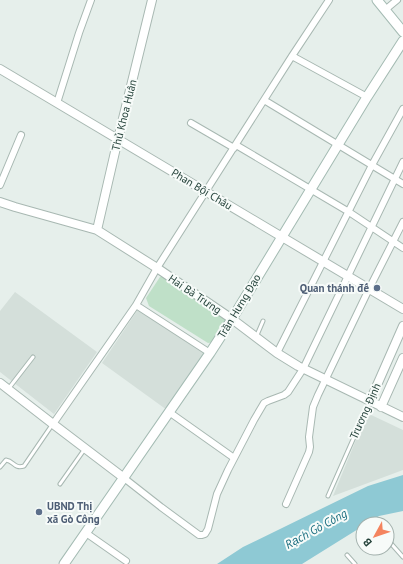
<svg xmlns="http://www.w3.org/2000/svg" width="403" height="564" viewBox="0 0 403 564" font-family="'PT Sans',sans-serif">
	<rect width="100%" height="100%" fill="#e6efeb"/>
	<path fill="#d4dfda" d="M 15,292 L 97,352 L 54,414 L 0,372 L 0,311 Z
		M 139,308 L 207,350 L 167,410 L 102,363 Z
		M 367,413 L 403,430 L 403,470 L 333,496 Z"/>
	<path fill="#bfe0c8" d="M 169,276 L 226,316 L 227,322 L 214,342 L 208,343 L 149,306 L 146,298 L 160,277 Z"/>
	<path fill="#8ec9d4" d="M 403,475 L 403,511 L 379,516 L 366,524 L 363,524 L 363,526 L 302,564 L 217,564 L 243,547 L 368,486 Z"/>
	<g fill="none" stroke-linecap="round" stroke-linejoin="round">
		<g stroke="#a8b8b2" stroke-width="5">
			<path id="service" d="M 257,335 L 263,321
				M 9,388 L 33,357
				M 0,467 L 6,460 C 14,461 14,469 24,466 L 52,425
				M 60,484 L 84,450
				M 328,496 L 370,401
				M 387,539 L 403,557
				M 347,555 L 355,564"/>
		</g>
		<g stroke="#a8b8b2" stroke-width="8">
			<path id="minor" d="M 385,10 L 397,0
				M 292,56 L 367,97
				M 264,100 L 403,184
				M 57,103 L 79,33 L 91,0
				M 191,123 L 234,148
				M 236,145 L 349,212 L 403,248
				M 0,185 L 21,135
				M 136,305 L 210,353
				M 277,353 L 372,165 L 403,109
				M 169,412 L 234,458
				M 53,424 L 136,305 L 157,268 L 292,56 L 329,0
				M 124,478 L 161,507 L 199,535 L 202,535 L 205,534 L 208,529 L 217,494 L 228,470 L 254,420 L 264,403 L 268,401 L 284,395 L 288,392 L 303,369 L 403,162
				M 286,504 L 309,452 L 310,447 L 309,437 L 313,407 L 318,395 L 369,289 L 403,222
				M 86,533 L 126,561"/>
		</g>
		<g stroke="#a8b8b2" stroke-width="10">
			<path id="tertiary" d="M 0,69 L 403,309
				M 0,202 L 15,207 L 97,230 L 157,268 L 232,319 L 277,353 L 298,366 L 403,417
				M 97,230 L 118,139 L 152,0
				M 0,383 L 53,424 L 124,478
				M 370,401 L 403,326
				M 381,407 L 403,358"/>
		</g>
		<g stroke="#a4bbb3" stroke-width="11">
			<path id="secondary" d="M 377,0 L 403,32
				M 64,564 L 210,353 L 232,319 L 367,97 L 403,41"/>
		</g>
		<use href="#service" stroke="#fff" stroke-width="3"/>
		<use href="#minor" stroke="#fff" stroke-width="6"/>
		<use href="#tertiary" stroke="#fff" stroke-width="8"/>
		<use href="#secondary" stroke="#fff" stroke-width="9"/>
	</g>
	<g fill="#5c6f8a" stroke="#f7fbf9" stroke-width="1.5">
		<circle cx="377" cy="288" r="4"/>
		<circle cx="39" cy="512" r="4"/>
	</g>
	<g text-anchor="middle" stroke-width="4" stroke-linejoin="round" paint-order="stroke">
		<g font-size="11" fill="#24423a" stroke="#f7fbf9">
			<text transform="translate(124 115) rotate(-76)" y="4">Thủ Khoa Huân</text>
			<text transform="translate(202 189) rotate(31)" y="4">Phan Bội Châu</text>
			<text transform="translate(195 294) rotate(34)" y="4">Hai Bà Trưng</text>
			<text transform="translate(239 306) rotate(-59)" y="4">Trần Hưng Đạo</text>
			<text transform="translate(365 411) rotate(-66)" y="4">Trương Định</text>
		</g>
		<g font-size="11" font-weight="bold" fill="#4e5e75" stroke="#f7fbf9" text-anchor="end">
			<text x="369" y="292">Quan thánh đế</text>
			<text x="47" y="510" text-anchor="start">UBND Thị<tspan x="47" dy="13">xã Gò Công</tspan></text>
		</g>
		<g font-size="12" font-style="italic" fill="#1c6f80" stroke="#f7fbf9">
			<text transform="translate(316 529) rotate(-29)" y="4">Rạch Gò Công</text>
		</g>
	</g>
	<g transform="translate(375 536) rotate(230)"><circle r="19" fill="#f7fbf9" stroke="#a3b1ad"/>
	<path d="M0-3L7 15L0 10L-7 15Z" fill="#f4845f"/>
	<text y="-6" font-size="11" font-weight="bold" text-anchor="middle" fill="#24423a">B</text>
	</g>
</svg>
